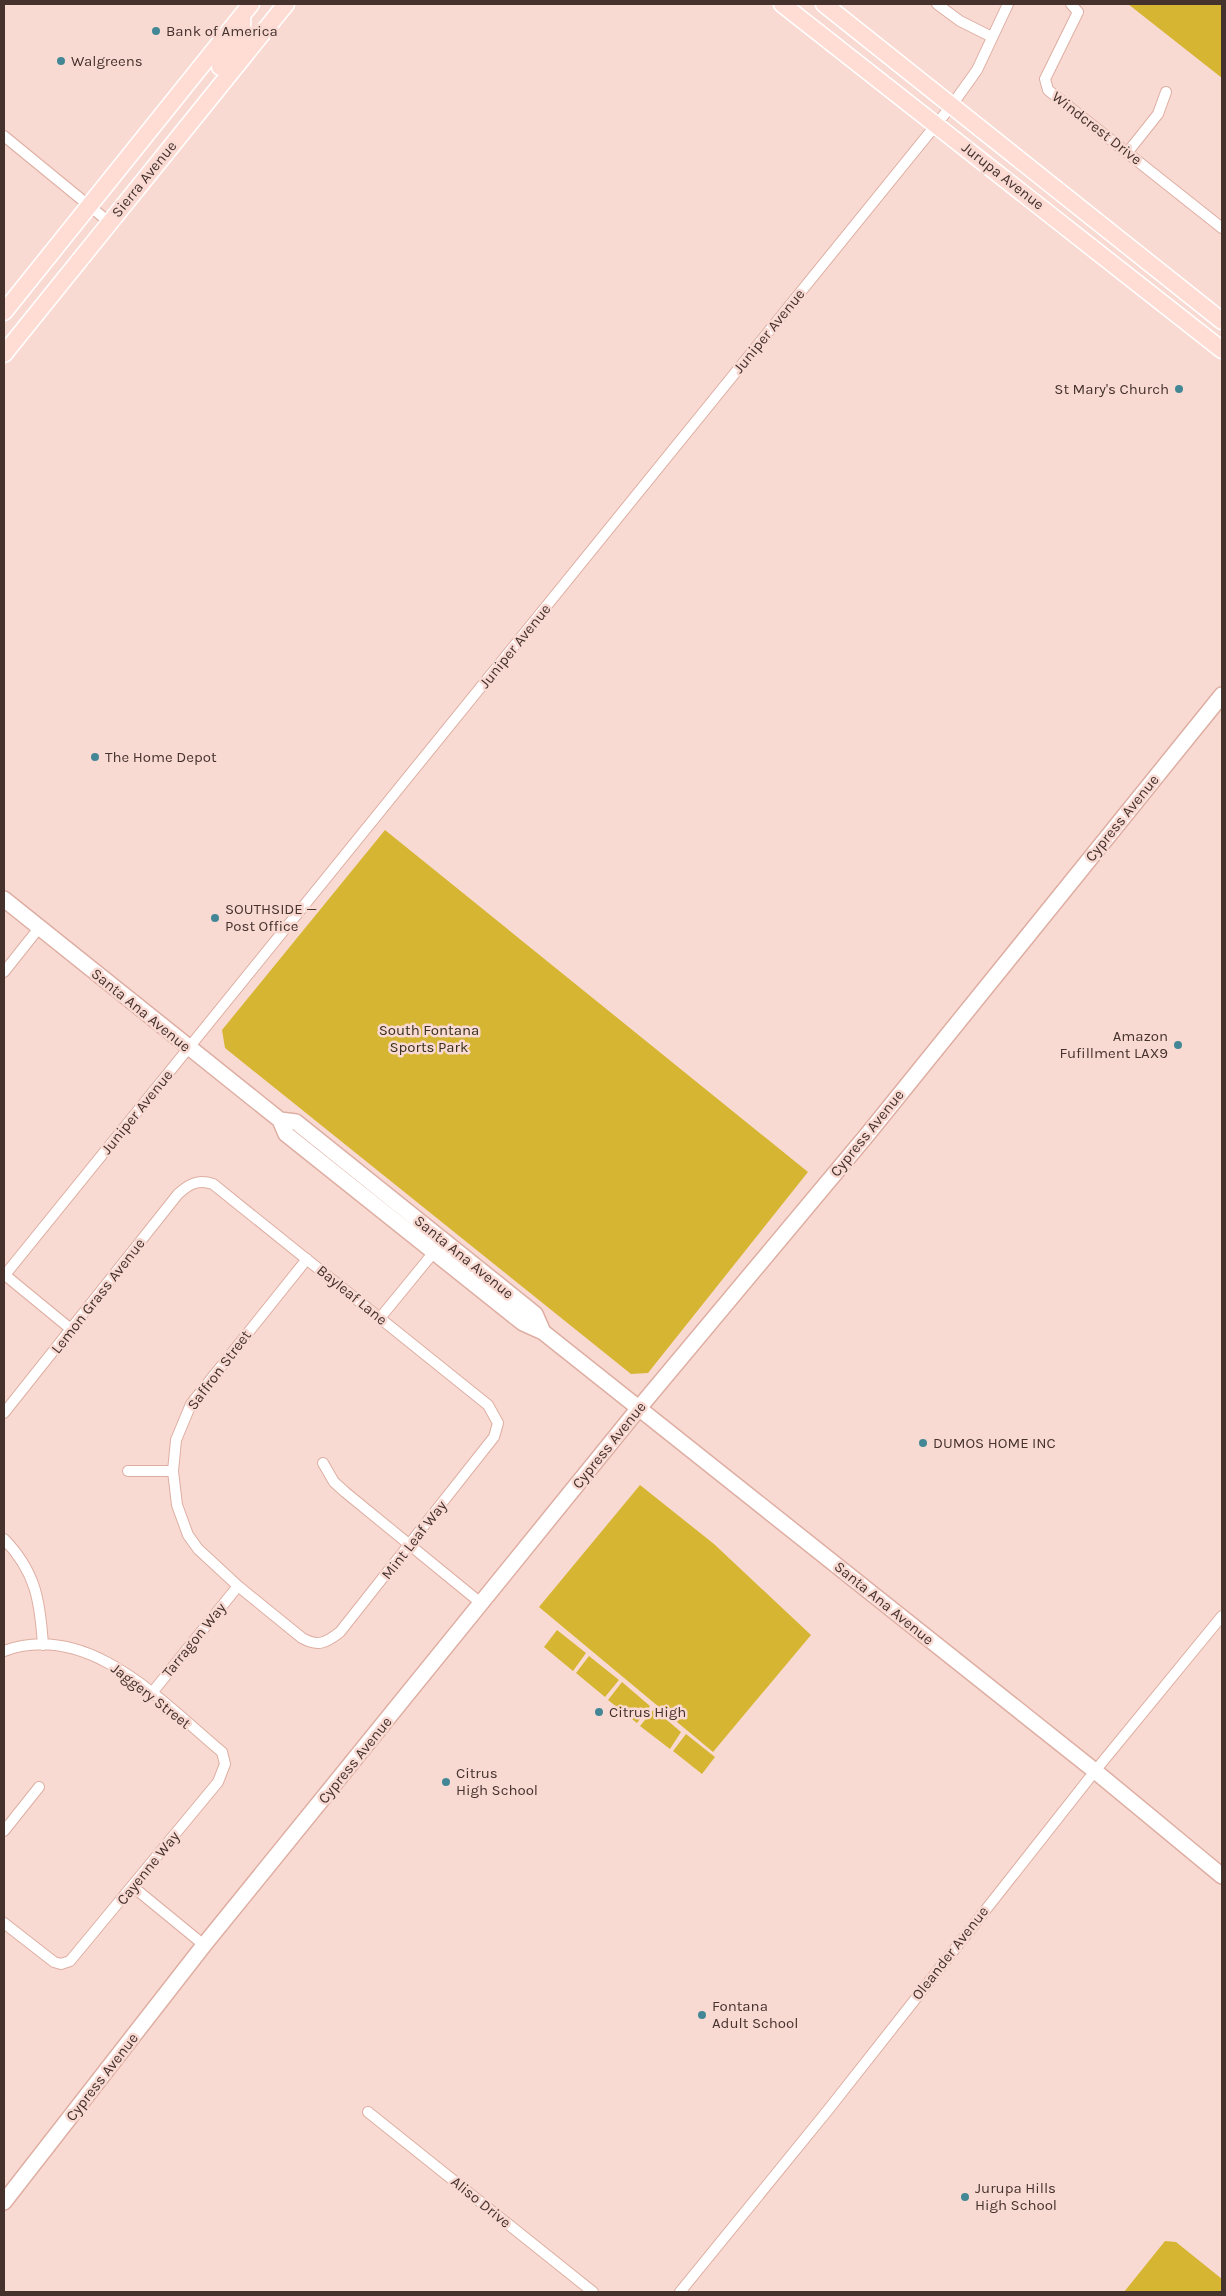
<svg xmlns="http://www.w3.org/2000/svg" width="1226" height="2296" viewBox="0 0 1226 2296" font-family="Karla,sans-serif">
	<rect width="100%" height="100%" fill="#f9dad3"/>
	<path fill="#d5b532" d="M 1128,4 L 1222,4 L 1222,78 Z
		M 385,830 L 808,1172 L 648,1373 L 631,1374 L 225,1048 L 222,1030 Z
		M 640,1485 L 714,1544 L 811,1635 L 713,1752 L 539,1607 Z
		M 557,1630 L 586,1653 L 573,1671 L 544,1647 Z
		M 589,1656 L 619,1680 L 605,1697 L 576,1673 Z
		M 622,1682 L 650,1706 L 637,1723 L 608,1700 Z
		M 654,1709 L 681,1732 L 670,1749 L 640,1726 Z
		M 686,1734 L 715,1757 L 702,1774 L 673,1751 Z
		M 1165,2241 L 1176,2242 L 1222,2279 L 1222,2292 L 1124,2292 Z"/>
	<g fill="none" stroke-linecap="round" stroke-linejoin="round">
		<g stroke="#deaea2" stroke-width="12">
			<path id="street" d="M 937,4 L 960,21 L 992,37
				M 1071,4 L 1078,12 L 1045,79 L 1048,90 L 1222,228
				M 4,136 L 109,222
				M 1127,153 L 1158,114 L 1166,92
				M 4,972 L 39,928
				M 5,1275 L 72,1330
				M 4,1276 L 952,105 L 977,70 L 1008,4
				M 380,1318 L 434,1252
				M 4,1413 L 178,1194 C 189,1184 198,1179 213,1184 L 488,1405 L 498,1423 L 494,1437 L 340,1632 C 326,1643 318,1647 302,1638 L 238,1586 L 198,1549 L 188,1535 L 177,1505 L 173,1471 L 176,1440 L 191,1404 L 307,1259
				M 323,1463 L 334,1482 L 345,1492 L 482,1604
				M 128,1471 L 173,1471
				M 4,1539 C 36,1572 40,1601 43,1645
				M 4,1651 C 89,1620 163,1703 222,1752 L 225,1764 L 218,1782 L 70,1961 L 61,1964 L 54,1962 L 4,1923
				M 151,1694 L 238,1586
				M 4,1831 L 39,1787
				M 132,1886 L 204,1945
				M 368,2112 L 593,2292
				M 680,2292 L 828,2110 L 1095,1771 L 1222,1616"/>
		</g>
		<g stroke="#deaea2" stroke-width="18">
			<path id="secondary" d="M 4,899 L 280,1120 L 286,1134 L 523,1323 L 543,1332 L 1095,1771 L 1222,1876
				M 280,1120 L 296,1122 L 535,1314 L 543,1332
				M 4,2202 L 204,1945 L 639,1408 L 867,1135 L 1222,695"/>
		</g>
		<g stroke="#fff" stroke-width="19">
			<path id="primary" d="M 782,4 L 1222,350
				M 824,4 L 1222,321
				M 220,67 C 236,46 244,43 242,15
				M 4,312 L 251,4
				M 4,354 L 286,4"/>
		</g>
		<use href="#street" stroke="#fff" stroke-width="10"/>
		<use href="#secondary" stroke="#fff" stroke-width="15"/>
		<use href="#primary" stroke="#ffddd5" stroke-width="16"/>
	</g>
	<g fill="#438796" stroke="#f9dad3" stroke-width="2">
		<circle cx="156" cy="31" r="5"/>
		<circle cx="61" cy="61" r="5"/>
		<circle cx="1179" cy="389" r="5"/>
		<circle cx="95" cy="757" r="5"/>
		<circle cx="215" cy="918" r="5"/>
		<circle cx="1178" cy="1045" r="5"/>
		<circle cx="923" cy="1443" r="5"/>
		<circle cx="599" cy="1712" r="5"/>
		<circle cx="446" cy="1782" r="5"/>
		<circle cx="702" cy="2015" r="5"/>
		<circle cx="965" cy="2197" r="5"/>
	</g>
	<g text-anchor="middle" stroke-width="5" stroke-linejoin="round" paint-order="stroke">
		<g font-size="15" fill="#46322d" stroke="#f9dad3" text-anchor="start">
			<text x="166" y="36">Bank of America</text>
			<text x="71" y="66">Walgreens</text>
			<text x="1169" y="394" text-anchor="end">St Mary's Church</text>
			<text x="105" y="762">The Home Depot</text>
			<text x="225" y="914">SOUTHSIDE —<tspan x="225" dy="17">Post Office</tspan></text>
			<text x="1168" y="1041" text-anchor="end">Amazon<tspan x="1168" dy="17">Fufillment LAX9</tspan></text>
			<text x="933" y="1448">DUMOS HOME INC</text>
			<text x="609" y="1717">Citrus High</text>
			<text x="456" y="1778">Citrus<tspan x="456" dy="17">High School</tspan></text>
			<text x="712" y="2011">Fontana<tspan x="712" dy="17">Adult School</tspan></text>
			<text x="975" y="2193">Jurupa Hills<tspan x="975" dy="17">High School</tspan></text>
		</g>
		<g font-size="15" fill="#46322d" stroke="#f9dad3">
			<text transform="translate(1097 128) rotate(38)" y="5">Windcrest Drive</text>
			<text transform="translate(1003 176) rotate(38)" y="5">Jurupa Avenue</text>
			<text transform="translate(144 179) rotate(-51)" y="5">Sierra Avenue</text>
			<text transform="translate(769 331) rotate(-51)" y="5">Juniper Avenue</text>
			<text transform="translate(515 646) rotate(-51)" y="5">Juniper Avenue</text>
			<text transform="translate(1122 818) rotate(-51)" y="5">Cypress Avenue</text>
			<text transform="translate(141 1010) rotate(39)" y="5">Santa Ana Avenue</text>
			<text transform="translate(137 1112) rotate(-51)" y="5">Juniper Avenue</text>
			<text transform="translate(867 1133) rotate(-51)" y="5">Cypress Avenue</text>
			<text transform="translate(464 1257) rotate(39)" y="5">Santa Ana Avenue</text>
			<text transform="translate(352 1295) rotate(39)" y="5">Bayleaf Lane</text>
			<text transform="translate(98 1296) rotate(-52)" y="5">Lemon Grass Avenue</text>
			<text transform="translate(219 1370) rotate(-53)" y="5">Saffron Street</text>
			<text transform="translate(609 1445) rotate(-51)" y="5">Cypress Avenue</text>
			<text transform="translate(414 1540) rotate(-52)" y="5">Mint Leaf Way</text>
			<text transform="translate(884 1603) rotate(39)" y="5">Santa Ana Avenue</text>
			<text transform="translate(194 1640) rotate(-51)" y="5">Tarragon Way</text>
			<text transform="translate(151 1696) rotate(38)" y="5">Jaggery Street</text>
			<text transform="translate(355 1760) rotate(-51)" y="5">Cypress Avenue</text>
			<text transform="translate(148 1868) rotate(-51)" y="5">Cayenne Way</text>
			<text transform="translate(950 1953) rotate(-52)" y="5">Oleander Avenue</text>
			<text transform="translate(102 2077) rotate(-52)" y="5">Cypress Avenue</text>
			<text transform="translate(481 2202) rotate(39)" y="5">Aliso Drive</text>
		</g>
		<g font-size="15" fill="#36301a" stroke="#f9dad3">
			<text x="429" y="1035">South Fontana<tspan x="429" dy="17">Sports Park</tspan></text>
		</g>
	</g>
	<rect width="1226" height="2296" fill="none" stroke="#46322d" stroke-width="10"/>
</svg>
